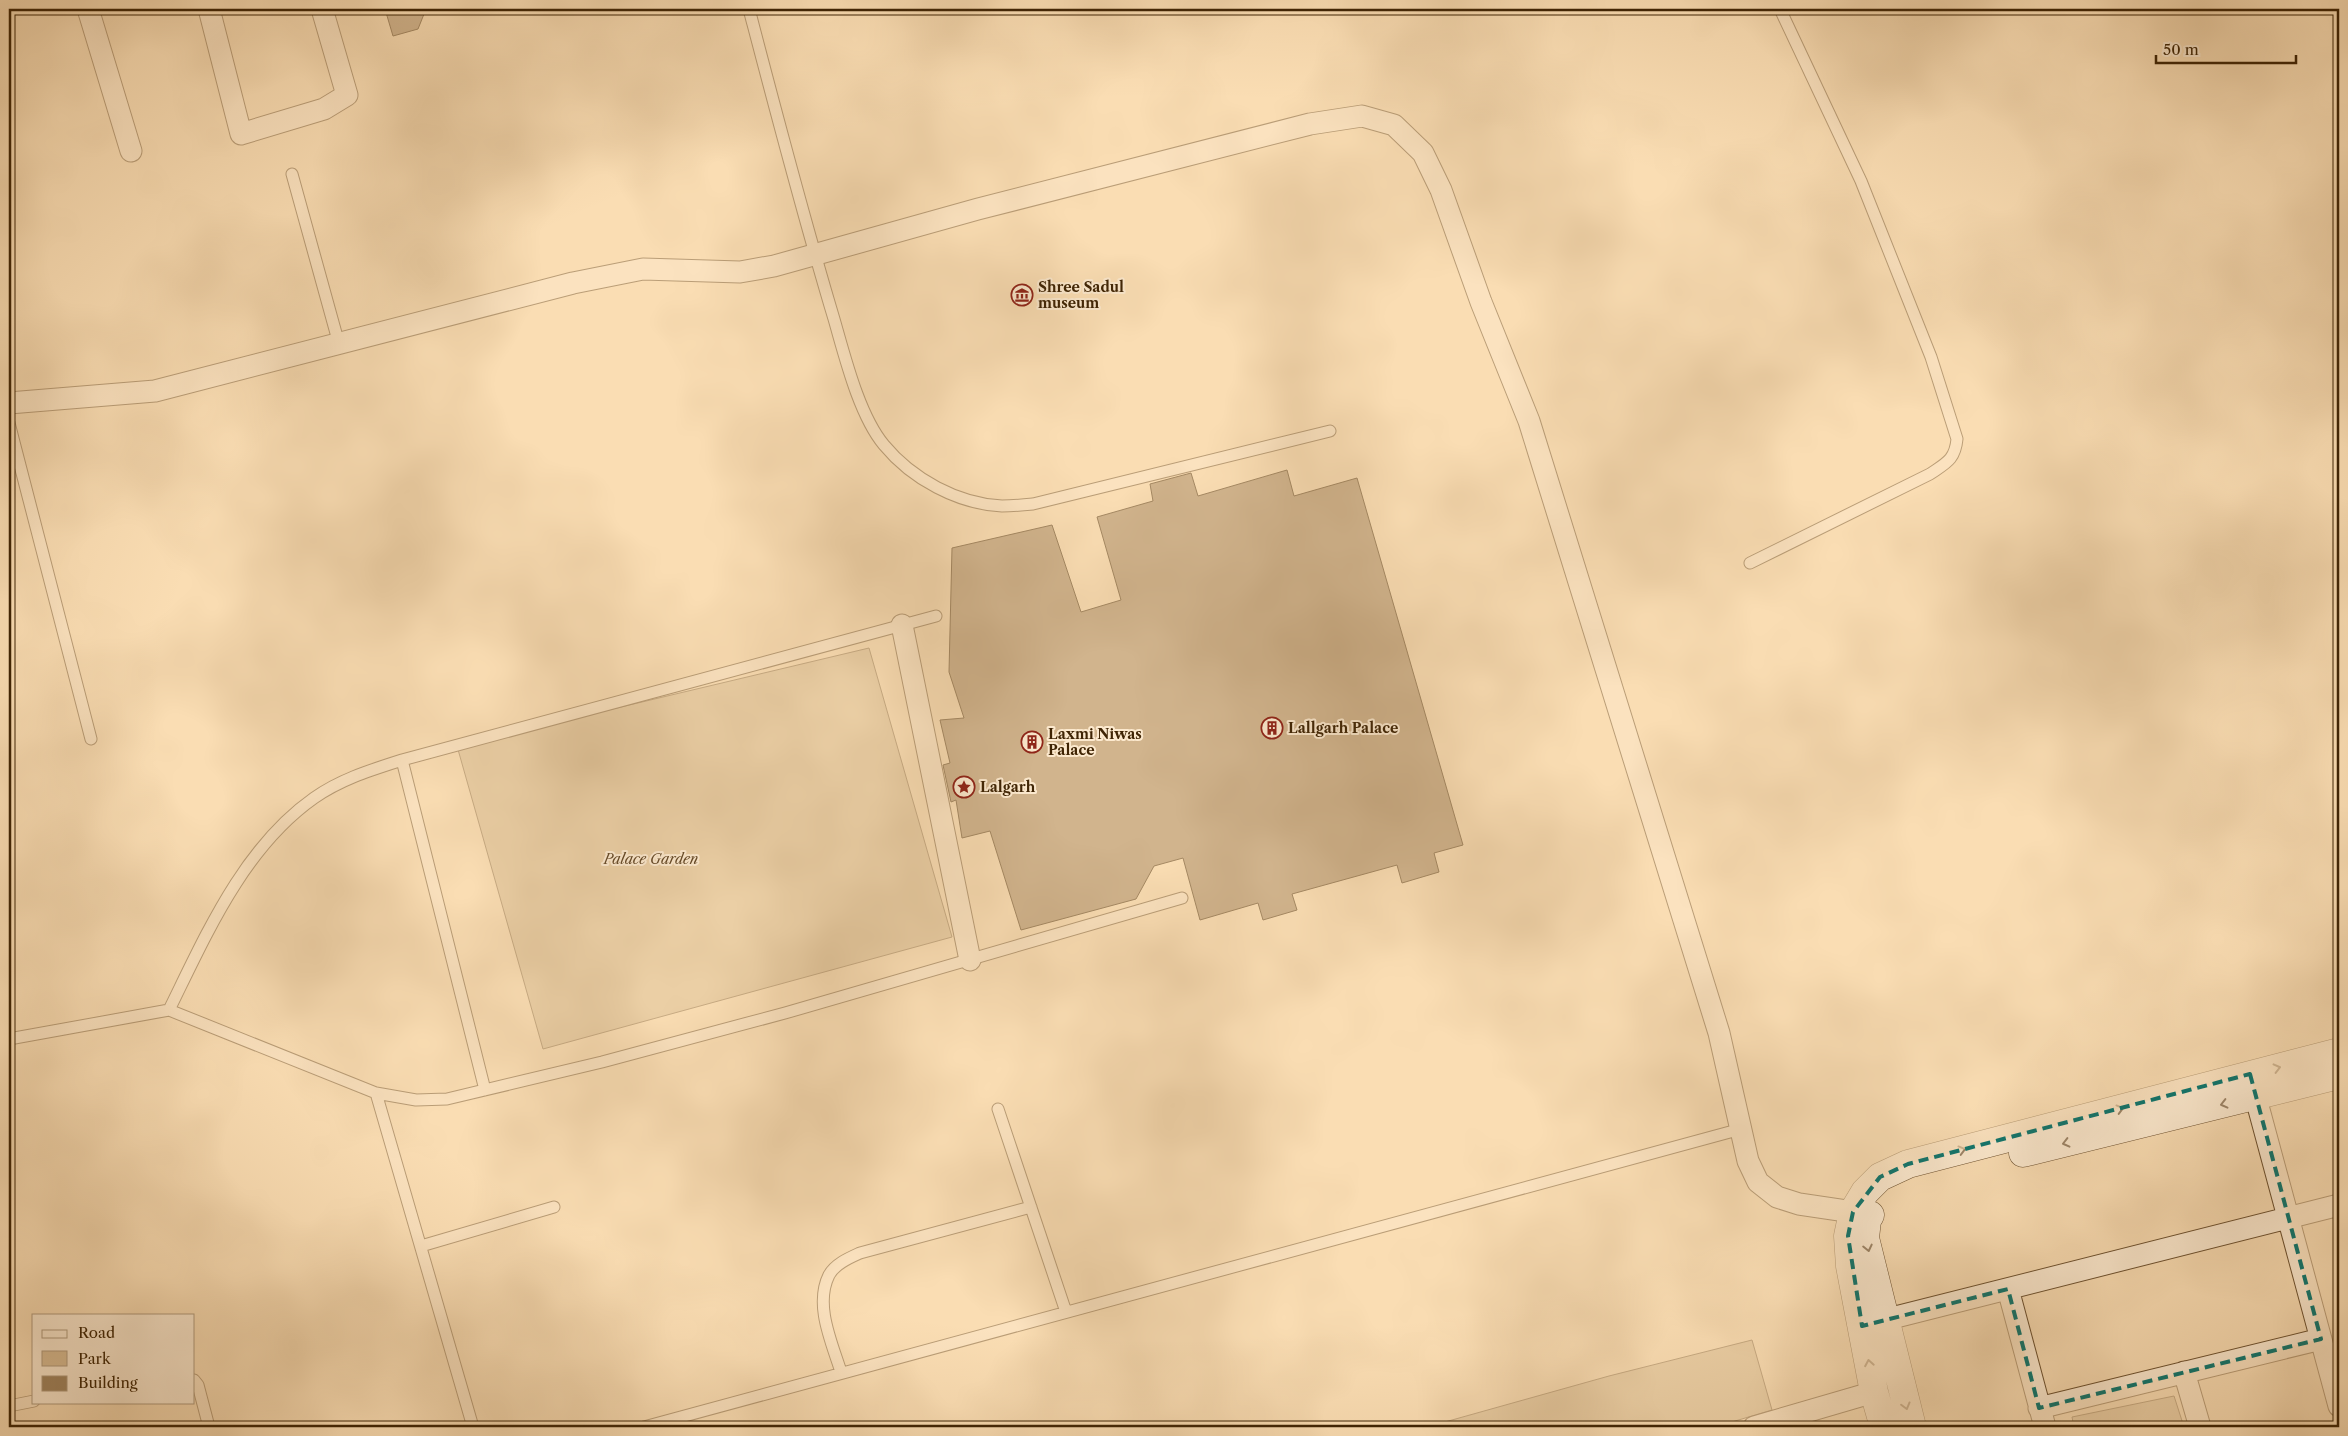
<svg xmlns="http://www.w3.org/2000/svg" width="2348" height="1436" viewBox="0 0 2348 1436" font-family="'Libre Caslon Text',serif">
	<rect width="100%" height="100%" fill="#faddb3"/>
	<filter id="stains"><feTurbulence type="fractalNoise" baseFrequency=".004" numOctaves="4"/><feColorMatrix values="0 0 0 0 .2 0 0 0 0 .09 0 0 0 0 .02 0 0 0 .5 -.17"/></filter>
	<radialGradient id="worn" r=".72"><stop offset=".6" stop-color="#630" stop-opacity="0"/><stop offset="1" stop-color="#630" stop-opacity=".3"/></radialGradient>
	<path fill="#dabe95" stroke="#8c714c" d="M 869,648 L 952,937 L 543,1049 L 457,746 Z
		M 1752,1340 L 1772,1410 L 1715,1427 L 1427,1427 L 1609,1376 Z
		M 2174,1396 L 2184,1427 L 2074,1427 L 2072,1417 Z"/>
	<path fill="#a0845f" stroke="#3f2404" d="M 385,9 L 426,9 L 418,29 L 393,36 Z
		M 1287,470 L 1294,496 L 1357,478 L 1463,845 L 1434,853 L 1439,872 L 1402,883 L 1397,865 L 1292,894 L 1297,910 L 1263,920 L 1258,903 L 1200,920 L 1183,858 L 1154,866 L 1136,899 L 1021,930 L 990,831 L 962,838 L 956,800 L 951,802 L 943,765 L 950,763 L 940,720 L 964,718 L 949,672 L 952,548 L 1052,525 L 1081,612 L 1121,600 L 1097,517 L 1153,501 L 1150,484 L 1191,473 L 1198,496 Z"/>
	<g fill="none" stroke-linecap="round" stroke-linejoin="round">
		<g stroke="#6e5230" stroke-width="13">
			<path id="service" d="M 749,9 C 776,112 803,216 834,319 C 845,357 859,415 884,445 C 912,479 958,504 1002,506 C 1012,506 1023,505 1033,504 L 1330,431
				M 292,174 L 339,344
				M 9,423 L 91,739
				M 1750,563 L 1930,474 C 1946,463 1955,460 1957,439 L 1931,357 L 1861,181 L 1780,9
				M 402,760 L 485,1090
				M 169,1010 C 206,935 243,848 314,798 C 341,779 371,770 402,760 L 936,616
				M 9,1039 L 169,1010 L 376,1093 L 416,1100 L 447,1099 L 602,1062 L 785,1013 L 1182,898
				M 376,1093 L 473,1427
				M 998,1109 L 1066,1312
				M 421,1246 L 554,1207
				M 841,1372 C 832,1343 814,1305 829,1275 C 835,1264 849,1258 860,1253 L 1031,1207
				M 194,1380 L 198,1385 L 209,1427
				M 9,1406 L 34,1401
				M 644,1427 L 1741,1129"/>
		</g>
		<g stroke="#6e5230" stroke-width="23">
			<path id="minor" d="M 88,9 L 131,151
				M 209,9 L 241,134 L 324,109 L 347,95 L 322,9
				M 9,403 L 155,391 L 573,283 L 643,269 L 740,272 L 774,266 L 978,209 L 1310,124 L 1362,116 L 1394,125 L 1423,153 L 1441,190 L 1481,302 L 1529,421 L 1719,1033 L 1748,1161 L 1758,1182 L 1777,1197 L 1799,1204 L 1853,1212
				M 902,625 L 970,960
				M 2251,1080 L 2339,1406
				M 2008,1289 L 2045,1427
				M 1872,1323 L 2339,1205
				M 2184,1372 L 2200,1427
				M 2039,1408 L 2321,1339
				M 1754,1427 L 1874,1392"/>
		</g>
		<g stroke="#6e5230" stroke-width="29">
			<path id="tertiary" d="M 2023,1153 L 2339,1075
				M 1870,1215 L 1867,1220 L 1865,1238 L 1912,1427
				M 1884,1427 L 1874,1392 L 1850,1266 L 1848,1236 L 1853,1212 L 1865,1192 L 1880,1177 L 1908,1164 L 2339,1052"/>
		</g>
		<use href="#service" stroke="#fce9ce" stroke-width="11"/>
		<use href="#minor" stroke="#fce9ce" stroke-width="21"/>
		<use href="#tertiary" stroke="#fce9ce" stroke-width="28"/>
	</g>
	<defs><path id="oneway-chevron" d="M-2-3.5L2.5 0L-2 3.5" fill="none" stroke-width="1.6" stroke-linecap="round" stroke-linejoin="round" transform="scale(1.25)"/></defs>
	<g stroke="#9e8669">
		<use href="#oneway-chevron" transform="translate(2277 1068) rotate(-14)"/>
		<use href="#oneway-chevron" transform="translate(2224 1104) rotate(166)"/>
		<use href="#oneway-chevron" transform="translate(2120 1109) rotate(-15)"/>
		<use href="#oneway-chevron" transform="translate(2066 1143) rotate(166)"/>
		<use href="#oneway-chevron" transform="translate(1962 1150) rotate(-15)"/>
		<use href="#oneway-chevron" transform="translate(1868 1248) rotate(77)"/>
		<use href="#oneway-chevron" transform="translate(1869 1363) rotate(-100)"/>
		<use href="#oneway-chevron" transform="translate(1906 1406) rotate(75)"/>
	</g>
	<path d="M0 0H2348V1436H0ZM 2250,1074 L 2321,1339 L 2039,1408 L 2008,1289 L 1862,1326 L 1848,1236 L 1853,1212 L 1880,1177 L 1908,1164 Z" fill="#faddb3" fill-opacity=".55" fill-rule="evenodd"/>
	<path fill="none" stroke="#0f766e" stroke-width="4" stroke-dasharray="10 6" stroke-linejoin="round" d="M 2250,1074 L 2321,1339 L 2039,1408 L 2008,1289 L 1862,1326 L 1848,1236 L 1853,1212 L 1880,1177 L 1908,1164 Z"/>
	<defs>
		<g id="museum-ring" transform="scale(1.125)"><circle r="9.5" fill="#fce9ce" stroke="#8f2418" stroke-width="1.5"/><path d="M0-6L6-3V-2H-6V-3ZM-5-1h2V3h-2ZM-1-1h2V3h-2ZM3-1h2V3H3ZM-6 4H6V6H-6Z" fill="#8f2418"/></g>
		<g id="building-ring" transform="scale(1.125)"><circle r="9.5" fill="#fce9ce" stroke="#8f2418" stroke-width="1.5"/><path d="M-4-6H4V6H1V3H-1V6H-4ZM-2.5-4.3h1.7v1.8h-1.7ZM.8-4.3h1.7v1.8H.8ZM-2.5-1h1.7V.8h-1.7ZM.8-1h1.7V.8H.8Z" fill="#8f2418"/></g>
		<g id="sight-ring" transform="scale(1.125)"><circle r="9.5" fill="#fce9ce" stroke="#8f2418" stroke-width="1.5"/><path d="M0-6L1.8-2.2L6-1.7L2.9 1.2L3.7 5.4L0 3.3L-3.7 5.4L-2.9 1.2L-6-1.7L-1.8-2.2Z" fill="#8f2418"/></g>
	</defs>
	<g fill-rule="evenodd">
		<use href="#museum-ring" x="1022" y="295"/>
		<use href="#building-ring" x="1272" y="728"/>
		<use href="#building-ring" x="1032" y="742"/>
		<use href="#sight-ring" x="964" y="787"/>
	</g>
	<g text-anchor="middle" stroke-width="4" stroke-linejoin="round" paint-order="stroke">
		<g font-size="14" font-weight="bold" fill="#3f2404" stroke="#fce9ce" text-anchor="start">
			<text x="1038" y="292">Shree Sadul<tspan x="1038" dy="16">museum</tspan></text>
			<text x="1288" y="733">Lallgarh Palace</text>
			<text x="1048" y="739">Laxmi Niwas<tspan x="1048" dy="16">Palace</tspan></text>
			<text x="980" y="792">Lalgarh</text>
		</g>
		<g font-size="14" font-style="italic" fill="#664a28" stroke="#fce9ce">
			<text x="651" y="864">Palace Garden</text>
		</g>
	</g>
	<rect width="2348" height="1436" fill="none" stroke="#faddb3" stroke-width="30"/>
	<rect x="10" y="10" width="2328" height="1416" fill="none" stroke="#3f2404" stroke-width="2.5"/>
	<rect x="15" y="15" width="2318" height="1406" fill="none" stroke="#3f2404"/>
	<rect x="32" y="1314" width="162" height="90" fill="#fce9ce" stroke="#b09a7d"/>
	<rect x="42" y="1330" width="25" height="8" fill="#fce9ce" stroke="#b09a7d"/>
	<text x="78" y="1338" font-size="15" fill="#3f2404">Road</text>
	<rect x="42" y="1351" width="25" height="15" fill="#dabe95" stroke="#b09a7d"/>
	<text x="78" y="1364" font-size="15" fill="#3f2404">Park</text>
	<rect x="42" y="1376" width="25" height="15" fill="#a0845f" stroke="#b09a7d"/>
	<text x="78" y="1388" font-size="15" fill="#3f2404">Building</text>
	<path d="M2156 55v8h140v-8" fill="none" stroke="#3f2404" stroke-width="2.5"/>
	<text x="2163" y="55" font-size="15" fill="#3f2404" stroke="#fce9ce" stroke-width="4" paint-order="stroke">50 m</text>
	<rect width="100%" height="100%" filter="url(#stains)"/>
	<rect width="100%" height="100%" fill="url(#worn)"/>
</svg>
